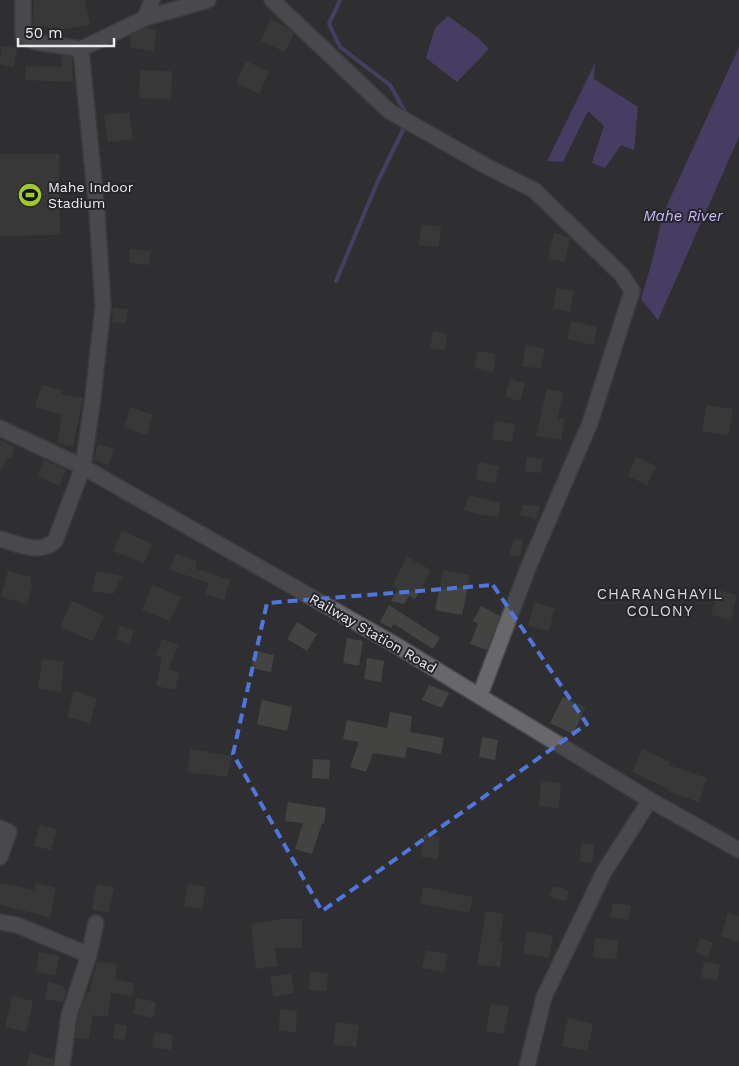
<svg xmlns="http://www.w3.org/2000/svg" width="739" height="1066" viewBox="0 0 739 1066" font-family="'Work Sans',sans-serif">
	<rect width="100%" height="100%" fill="#2f2f32"/>
	<path fill="#654d9c" d="M 448,16 L 477,37 L 489,49 L 457,82 L 426,58 L 435,28 Z
		M 739,47 L 739,137 L 658,320 L 641,299 L 653,258 L 663,214 Z
		M 595,63 L 594,79 L 638,107 L 634,150 L 621,145 L 605,168 L 592,163 L 604,126 L 588,111 L 563,162 L 547,161 Z"/>
	<g fill="none" stroke-linecap="round" stroke-linejoin="round">
		<path stroke="#654d9c" stroke-width="4" d="M 340,0 L 329,24 L 340,47 L 390,85 L 407,115
			M 336,281 L 377,183 L 406,124"/>
	</g>
	<path fill="#434441" d="M 34,0 L 85,0 L 90,25 L 49,32 L 48,26 L 32,27 Z
		M 270,19 L 287,27 L 294,33 L 285,52 L 261,41 Z
		M 145,28 L 156,30 L 154,51 L 130,48 L 131,35 Z
		M 1,46 L 17,48 L 14,67 L 0,64 Z
		M 61,55 L 72,57 L 73,82 L 25,80 L 26,66 L 62,67 Z
		M 246,61 L 269,72 L 259,94 L 236,83 Z
		M 140,70 L 172,71 L 171,99 L 139,98 Z
		M 129,112 L 133,139 L 108,142 L 104,115 Z
		M 0,154 L 59,154 L 60,235 L 0,236 Z
		M 421,225 L 441,226 L 439,247 L 419,245 Z
		M 554,232 L 570,238 L 565,262 L 548,259 Z
		M 130,249 L 151,251 L 149,265 L 129,263 Z
		M 557,288 L 574,291 L 570,312 L 553,308 Z
		M 113,308 L 128,309 L 126,323 L 112,322 Z
		M 571,321 L 597,327 L 593,345 L 567,339 Z
		M 433,331 L 447,334 L 445,350 L 430,348 Z
		M 526,345 L 545,349 L 541,369 L 522,366 Z
		M 478,351 L 496,354 L 493,372 L 474,368 Z
		M 510,379 L 525,383 L 520,401 L 505,397 Z
		M 42,385 L 62,390 L 61,394 L 83,398 L 73,446 L 57,443 L 62,415 L 35,407 Z
		M 547,389 L 563,392 L 558,418 L 565,419 L 561,440 L 536,436 Z
		M 707,405 L 733,409 L 728,436 L 702,431 Z
		M 130,407 L 153,415 L 147,435 L 124,427 Z
		M 495,421 L 515,424 L 512,442 L 492,439 Z
		M 0,440 L 15,447 L 11,459 L 8,457 L 0,472 Z
		M 98,444 L 114,449 L 109,465 L 94,460 Z
		M 527,457 L 543,459 L 541,473 L 525,471 Z
		M 636,457 L 656,466 L 647,485 L 628,476 Z
		M 44,460 L 66,470 L 59,486 L 38,476 Z
		M 479,462 L 499,466 L 495,483 L 476,479 Z
		M 469,495 L 500,503 L 499,517 L 481,515 L 464,510 Z
		M 523,505 L 540,506 L 536,519 L 520,515 Z
		M 122,531 L 152,544 L 144,563 L 113,551 Z
		M 514,539 L 523,540 L 520,557 L 509,555 Z
		M 176,554 L 197,561 L 195,568 L 230,580 L 224,600 L 205,594 L 209,583 L 170,570 Z
		M 407,557 L 431,570 L 415,599 L 409,596 L 404,604 L 391,601 L 397,589 L 392,586 Z
		M 443,570 L 470,575 L 462,615 L 435,610 Z
		M 8,571 L 31,577 L 30,583 L 33,584 L 27,604 L 1,597 Z
		M 96,571 L 122,576 L 113,594 L 92,591 Z
		M 153,585 L 181,597 L 170,621 L 142,610 Z
		M 718,590 L 737,595 L 731,620 L 711,615 Z
		M 72,601 L 104,616 L 93,641 L 60,627 Z
		M 534,603 L 555,608 L 549,631 L 528,626 Z
		M 389,605 L 440,638 L 433,649 L 394,624 L 391,628 L 380,622 Z
		M 481,606 L 500,616 L 487,650 L 470,644 L 478,624 L 473,621 Z
		M 297,622 L 317,634 L 307,651 L 287,639 Z
		M 120,626 L 134,630 L 130,644 L 116,640 Z
		M 347,638 L 363,641 L 359,666 L 343,663 Z
		M 162,639 L 178,645 L 168,670 L 179,672 L 175,690 L 156,686 L 162,658 L 156,655 Z
		M 255,651 L 274,655 L 271,672 L 251,668 Z
		M 367,658 L 384,661 L 381,682 L 364,679 Z
		M 42,659 L 64,662 L 61,692 L 38,689 Z
		M 429,685 L 449,693 L 442,708 L 422,700 Z
		M 74,691 L 97,698 L 90,723 L 67,717 Z
		M 563,697 L 586,707 L 573,734 L 550,723 Z
		M 262,700 L 292,707 L 287,731 L 257,724 Z
		M 390,712 L 412,716 L 410,732 L 444,738 L 441,754 L 407,747 L 405,758 L 373,753 L 366,772 L 350,767 L 359,742 L 343,739 L 347,720 L 387,728 Z
		M 482,737 L 498,740 L 495,760 L 479,757 Z
		M 190,749 L 232,756 L 227,777 L 188,772 Z
		M 643,749 L 670,762 L 668,765 L 707,778 L 699,802 L 669,792 L 669,789 L 632,772 Z
		M 313,759 L 330,760 L 329,779 L 312,778 Z
		M 541,781 L 561,783 L 559,809 L 539,806 Z
		M 288,802 L 326,808 L 324,824 L 322,823 L 312,854 L 295,849 L 303,823 L 285,821 Z
		M 40,825 L 57,830 L 51,850 L 34,846 Z
		M 424,835 L 440,837 L 438,859 L 421,857 Z
		M 582,843 L 594,845 L 592,863 L 579,861 Z
		M 0,883 L 34,890 L 35,883 L 56,888 L 50,917 L 0,905 Z
		M 97,884 L 114,887 L 109,913 L 92,910 Z
		M 188,884 L 206,887 L 202,909 L 184,906 Z
		M 553,886 L 569,890 L 566,901 L 550,897 Z
		M 423,887 L 473,897 L 469,913 L 420,903 Z
		M 613,903 L 631,906 L 628,920 L 610,917 Z
		M 486,911 L 504,914 L 499,942 L 503,942 L 500,967 L 477,964 Z
		M 728,913 L 739,916 L 739,942 L 721,936 Z
		M 283,919 L 302,919 L 302,948 L 275,948 L 278,966 L 256,969 L 251,924 Z
		M 527,931 L 553,936 L 549,958 L 523,953 Z
		M 595,938 L 618,941 L 616,960 L 593,957 Z
		M 700,938 L 713,943 L 708,957 L 695,952 Z
		M 426,950 L 448,954 L 444,972 L 422,968 Z
		M 39,952 L 59,956 L 55,976 L 36,972 Z
		M 97,961 L 117,965 L 115,979 L 134,983 L 132,996 L 111,993 L 108,1017 L 93,1015 L 88,1040 L 75,1038 L 78,1017 L 86,993 L 89,993 Z
		M 704,962 L 720,965 L 717,980 L 701,977 Z
		M 310,972 L 328,973 L 327,991 L 309,990 Z
		M 291,973 L 294,993 L 274,997 L 270,977 Z
		M 48,982 L 65,986 L 64,990 L 67,990 L 63,1002 L 45,999 Z
		M 12,996 L 33,1001 L 26,1032 L 5,1027 Z
		M 136,998 L 156,1002 L 153,1018 L 133,1014 Z
		M 491,1004 L 509,1007 L 503,1034 L 486,1031 Z
		M 280,1009 L 297,1011 L 296,1032 L 279,1031 Z
		M 568,1018 L 593,1024 L 587,1051 L 562,1046 Z
		M 336,1022 L 359,1025 L 356,1047 L 333,1044 Z
		M 115,1024 L 127,1025 L 125,1040 L 113,1038 Z
		M 155,1032 L 173,1035 L 171,1050 L 152,1047 Z
		M 30,1053 L 53,1059 L 53,1066 L 26,1066 Z"/>
	<g fill="none" stroke-linecap="round" stroke-linejoin="round">
		<g stroke="#4a4a4c" stroke-width="18">
			<path id="street" d="M 23,0 L 23,36 L 35,42 L 81,49
				M 272,0 L 389,111 L 486,166 L 534,190 L 622,275 L 632,291 L 590,423 L 528,568 L 480,695
				M 145,18 L 152,0
				M 83,467 L 93,397 L 103,306 L 97,213 L 81,49 L 145,18 L 208,0
				M 0,828 L 9,832 L 0,857
				M 0,922 L 17,925 L 89,955 L 96,923
				M 62,1066 L 69,1015 L 89,955
				M 527,1066 L 544,997 L 604,872 L 650,800"/>
		</g>
		<g stroke="#4a4a4c" stroke-width="18">
			<path id="secondary" d="M 0,428 L 83,467 L 394,644 L 650,800 L 739,850
				M 0,539 C 19,544 39,555 55,541 L 83,467"/>
		</g>
		<use href="#street" stroke="#68686b" stroke-width="15"/>
		<use href="#secondary" stroke="#68686b" stroke-width="15"/>
	</g>
	<path d="M0 0H739V1066H0ZM 493,585 L 587,724 L 322,911 L 233,754 L 267,603 Z" fill="#2f2f32" fill-opacity=".55" fill-rule="evenodd"/>
	<path fill="none" stroke="#5075dd" stroke-width="4" stroke-dasharray="10 6" stroke-linejoin="round" d="M 493,585 L 587,724 L 322,911 L 233,754 L 267,603 Z"/>
	<defs>
		<g id="stadium-disc" transform="scale(1.25)"><circle r="9.5" fill="#9eca2f" stroke="#262528"/><path d="M0-5a6.5 5 0 1 0 0 10a6.5 5 0 1 0 0-10ZM-3.5-1.8h7v3.6h-7Z" fill="#111"/></g>
	</defs>
	<g fill-rule="evenodd">
		<use href="#stadium-disc" x="30" y="195"/>
	</g>
	<g text-anchor="middle" stroke-width="4" stroke-linejoin="round" paint-order="stroke">
		<g font-size="14" fill="#ebeaec" stroke="#262528" text-anchor="start">
			<text x="48" y="192">Mahe Indoor<tspan x="48" dy="16">Stadium</tspan></text>
		</g>
		<g font-size="14" fill="#ebeaec" stroke="#262528">
			<text transform="translate(373 633) rotate(30)" y="5">Railway Station Road</text>
		</g>
		<g font-size="15" font-style="italic" fill="#c8b8fa" stroke="#262528">
			<text x="683" y="221">Mahe River</text>
		</g>
		<g font-size="15" letter-spacing="1" fill="#d8d7db" stroke="#262528">
			<text x="660" y="599">CHARANGHAYIL<tspan x="660" dy="17">COLONY</tspan></text>
		</g>
	</g>
	<path d="M18 38v8h96v-8" fill="none" stroke="#ebeaec" stroke-width="2.5"/>
	<text x="25" y="38" font-size="15" fill="#ebeaec" stroke="#262528" stroke-width="4" paint-order="stroke">50 m</text>
</svg>
